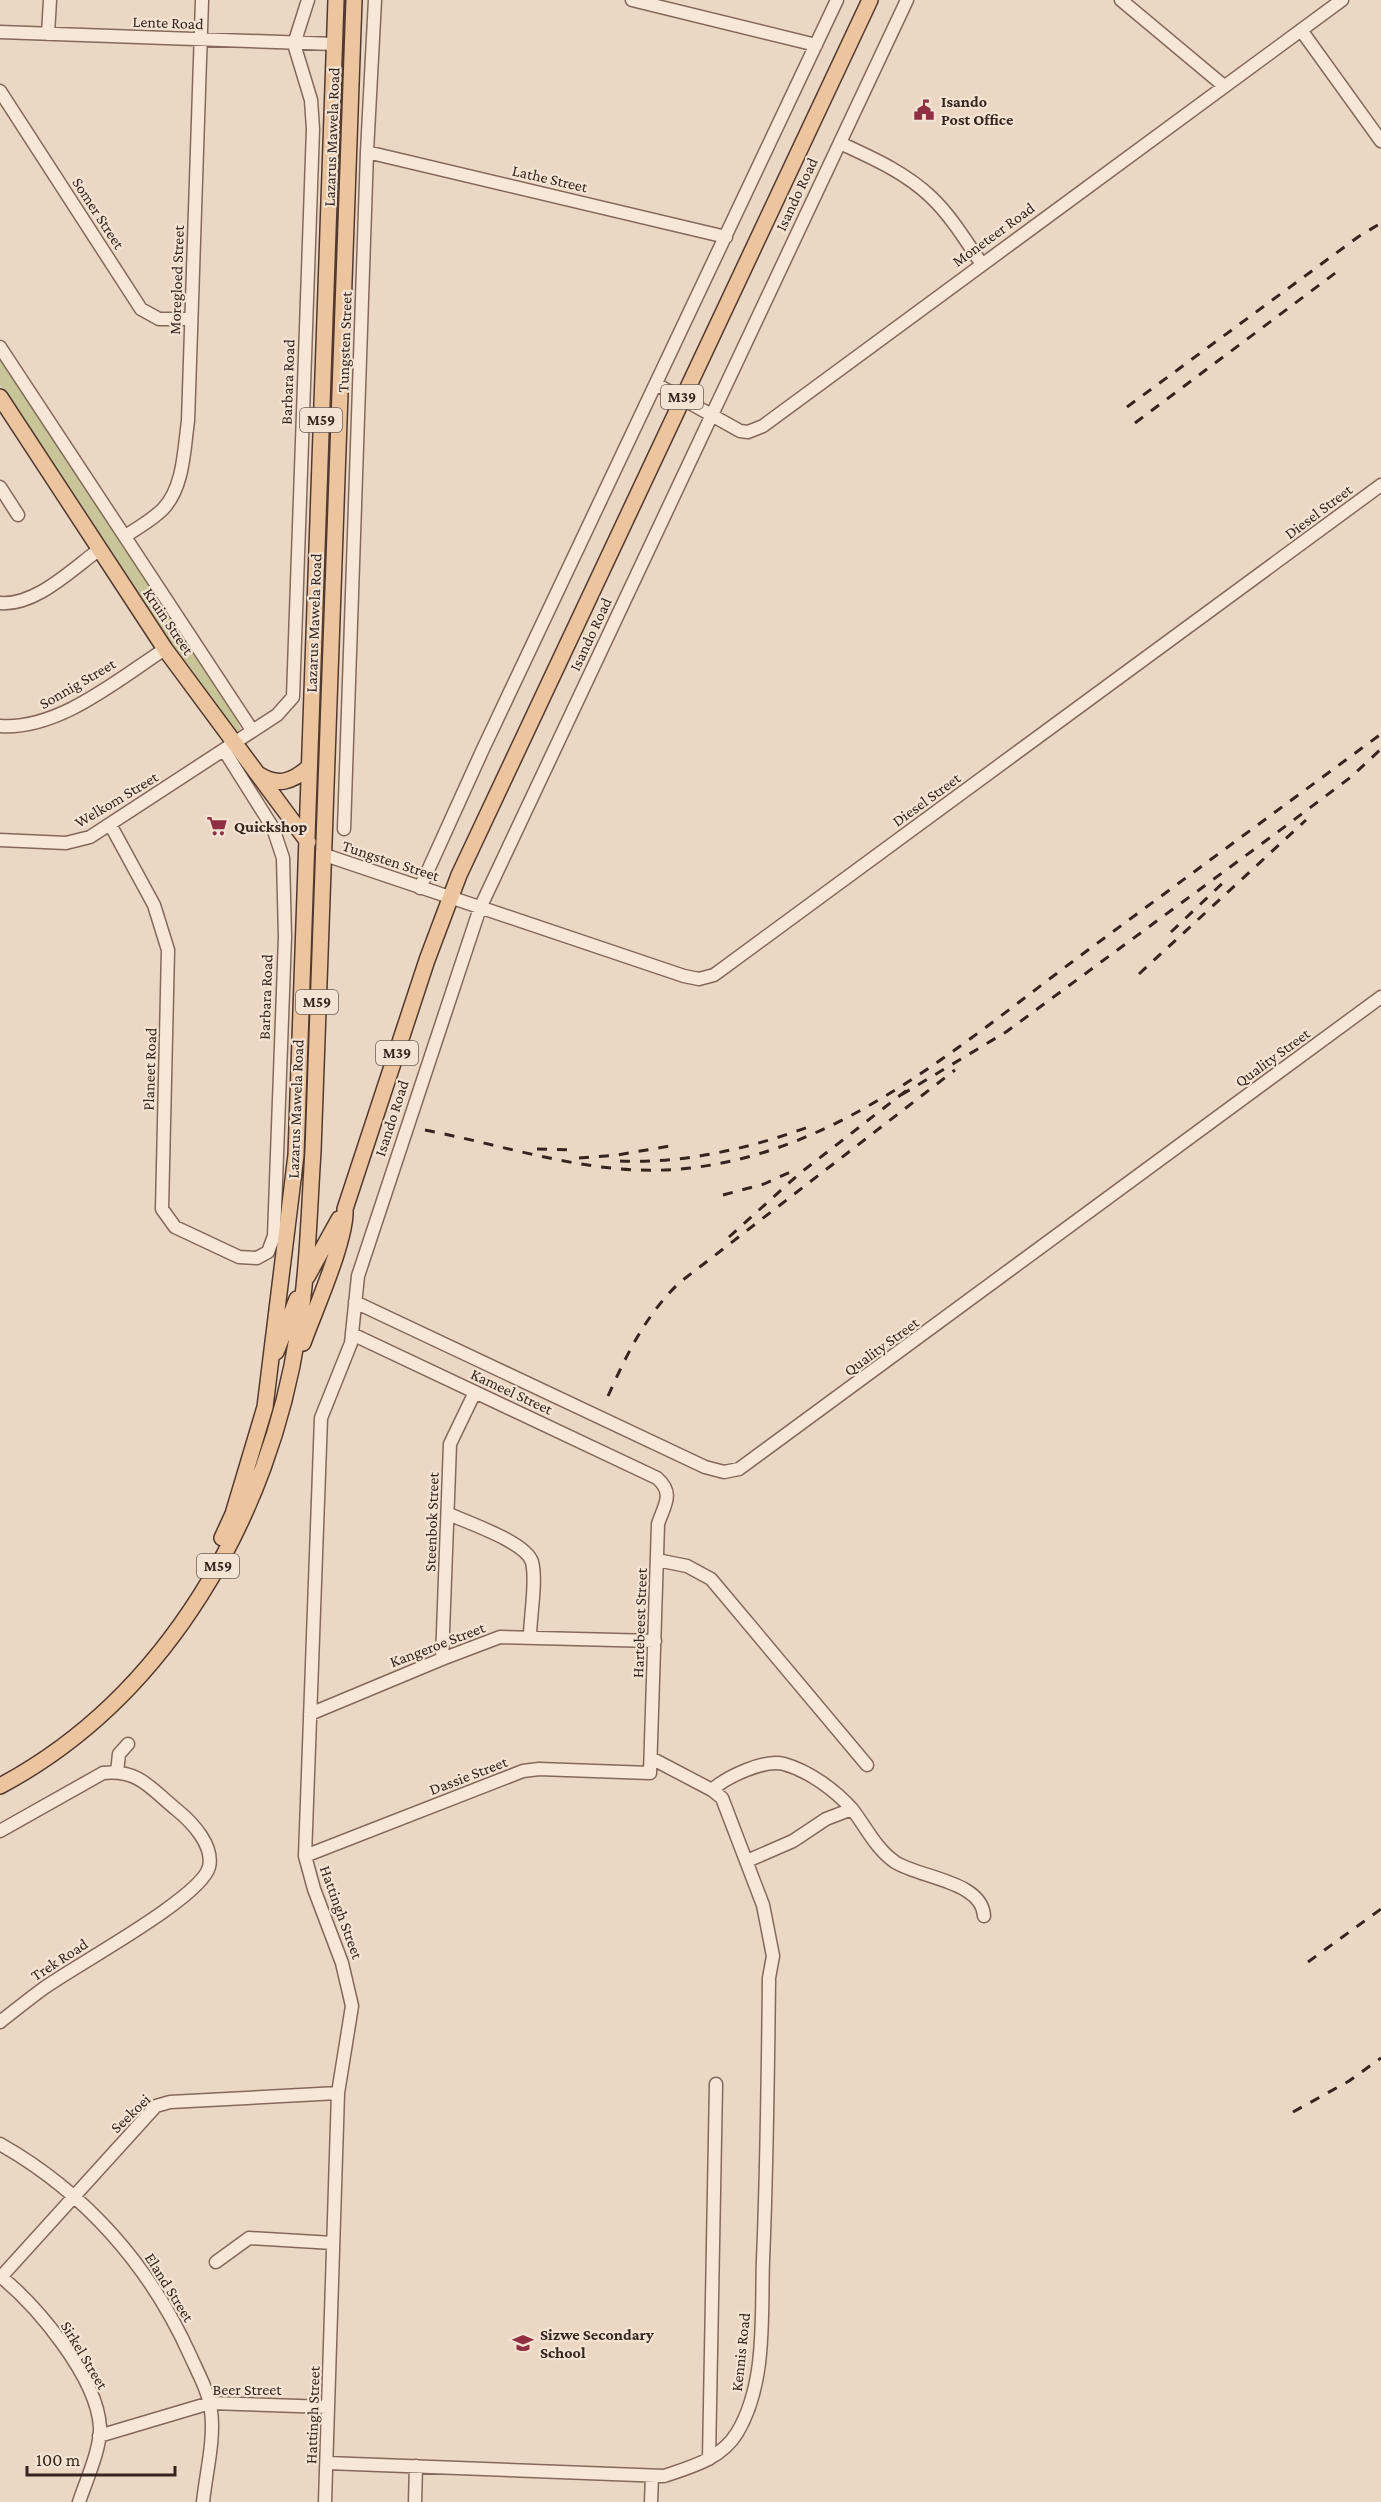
<svg xmlns="http://www.w3.org/2000/svg" width="1381" height="2502" viewBox="0 0 1381 2502" font-family="'Crimson Pro',serif">
	<rect width="100%" height="100%" fill="#ebd8c4"/>
	<path fill="#c8c598" d="M 0,358 L 235,716 L 241,730 L 235,732 L 210,701 L 0,385 Z"/>
	<g fill="none" stroke-linecap="round" stroke-linejoin="round">
		<g stroke="#84695b" stroke-width="15">
			<path id="minor" d="M 632,0 L 816,45
				M 1121,0 L 1224,86
				M 1301,30 L 1381,141
				M 0,32 L 334,44
				M 48,34 L 50,0
				M 0,91 L 141,309 L 159,319 L 191,319
				M 840,143 C 872,158 905,172 931,197 C 951,216 966,241 981,263
				M 367,152 L 726,237
				M 0,347 L 252,730
				M 656,384 L 740,431 L 748,432 L 763,426 L 1342,0
				M 0,487 L 18,515
				M 125,536 C 138,528 152,520 163,509 C 184,487 184,449 188,421 L 202,0
				M 0,603 C 36,606 72,569 100,549
				M 0,726 C 59,730 117,680 165,649
				M 111,826 L 154,905 L 168,950 L 162,1209 L 175,1227 L 239,1257 L 257,1258 L 268,1252 L 274,1236 L 285,937 L 283,858 L 273,828 L 224,750
				M 344,829 L 367,152 L 375,0
				M 0,840 L 66,843 L 90,837 L 277,715 L 293,697 L 313,129 L 311,100 L 294,44 L 308,0
				M 322,854 L 684,976 L 699,979 L 714,975 L 1381,485
				M 420,888 L 483,749 L 837,0
				M 355,1302 L 705,1467 L 724,1472 L 739,1469 L 1381,997
				M 449,1514 C 468,1523 526,1542 532,1562 C 537,1581 530,1617 530,1637
				M 657,1560 L 687,1566 L 711,1579 L 867,1765
				M 442,1659 L 450,1444 L 475,1392
				M 310,1714 L 442,1659 L 500,1637 L 655,1641
				M 117,1772 L 119,1754 L 128,1744
				M 712,1790 C 726,1777 764,1759 784,1764 C 809,1771 835,1790 852,1809 C 866,1827 876,1849 895,1862 C 920,1878 982,1881 984,1916
				M 0,1831 L 103,1773 C 139,1769 151,1789 177,1810 C 193,1823 214,1846 209,1867 C 201,1898 74,1966 44,1988 C 29,1999 14,2011 0,2022
				M 305,1856 L 523,1771 L 539,1769 L 650,1773 L 658,1524 C 664,1505 675,1494 657,1478 L 352,1334
				M 747,1861 L 793,1841 L 826,1819 L 852,1809
				M 0,2144 C 85,2192 150,2266 190,2355 C 198,2373 209,2392 211,2411 C 215,2439 206,2473 203,2502
				M 216,2262 L 249,2238 L 333,2243
				M 0,2276 C 37,2306 97,2377 100,2427 C 101,2448 86,2481 79,2502
				M 1,2277 L 156,2106 L 170,2102 L 338,2093
				M 99,2436 L 210,2403 L 328,2407
				M 709,2459 L 716,2084
				M 327,2463 L 664,2476 C 691,2467 721,2459 737,2433 C 767,2383 761,2316 763,2260 C 767,2166 768,2072 769,1978 L 773,1956 L 763,1905 L 722,1798 L 712,1790 L 651,1758
				M 325,2502 L 338,2093 L 352,2006 L 342,1963 L 314,1889 L 305,1856 L 321,1418 L 351,1343 L 358,1276 L 480,908 L 907,0
				M 415,2502 L 416,2466
				M 651,2502 L 652,2476"/>
		</g>
		<g stroke="#52392f" stroke-width="18">
			<path id="major" d="M 0,397 L 165,649 L 308,842
				M 258,774 C 278,787 292,782 309,767
				M 307,1277 L 339,1219
				M 303,1343 C 314,1312 347,1239 345,1209 L 427,960 L 459,875 L 870,0
				M 276,1352 L 297,1299
				M 222,1538 L 233,1514 L 265,1407 L 296,1155 L 336,0
				M 0,1786 C 167,1697 270,1515 298,1332 C 308,1272 309,1211 313,1151 L 354,0"/>
		</g>
		<use href="#minor" stroke="#f6e7d6" stroke-width="12"/>
		<use href="#major" stroke="#ecc59e" stroke-width="15"/>
		<path stroke="#35251e" stroke-width="3" stroke-dasharray="10 10" stroke-linecap="butt" d="M 1127,407 L 1358,237 L 1381,223
			M 1135,423 L 1338,271
			M 1171,932 L 1228,878
			M 1139,974 L 1306,820
			M 901,1095 L 1006,1032 L 1275,834 L 1351,777 L 1381,749
			M 425,1130 C 513,1147 599,1179 690,1168 C 843,1151 965,1041 1084,953 C 1183,880 1282,807 1381,734
			M 537,1149 L 572,1150
			M 579,1158 L 617,1155 L 670,1146
			M 620,1161 C 683,1164 752,1148 811,1126
			M 723,1195 L 764,1184 L 797,1169
			M 729,1237 L 799,1174 L 907,1090
			M 608,1396 C 627,1354 645,1316 679,1283 L 955,1070
			M 1308,1962 L 1381,1909
			M 1293,2112 L 1349,2081 L 1381,2058"/>
	</g>
	<defs>
		<g id="civic-bare" transform="scale(1.62)"><path d="M-.6-6.5H3V-4.5H.6V-3L4-1V1h2V6H-6V1h2V-1L-.6-3ZM-1.2 2.5V6h2.4V2.5Z" fill="#902f42" stroke="#f3e3d3" stroke-width="2.5" paint-order="stroke"/></g>
		<g id="supermarket-bare" transform="scale(1.62)"><path d="M-6-5.5h2.5l.6 2H6L4.5 2H-2.5L-4.4-4H-6ZM-1.5 3.2a1.3 1.3 0 1 0 .1 0ZM3 3.2a1.3 1.3 0 1 0 .1 0Z" fill="#902f42" stroke="#f3e3d3" stroke-width="2.5" paint-order="stroke"/></g>
		<g id="school-bare" transform="scale(1.62)"><path d="M0-5L7-2L0 1L-7-2ZM-4 1L0 2.5L4 1V4Q0 6-4 4Z" fill="#902f42" stroke="#f3e3d3" stroke-width="2.5" paint-order="stroke"/></g>
	</defs>
	<g fill-rule="evenodd">
		<use href="#civic-bare" x="924" y="110"/>
		<use href="#supermarket-bare" x="217" y="826"/>
		<use href="#school-bare" x="523" y="2343"/>
	</g>
	<g text-anchor="middle" stroke-width="4.5" stroke-linejoin="round" paint-order="stroke">
		<g fill="#f3e3d3" stroke="#6e5e54" stroke-width="1.5">
			<rect x="661" y="385" width="42" height="24" rx="4.5"/>
			<rect x="300" y="408" width="42" height="24" rx="4.5"/>
			<rect x="296" y="990" width="42" height="24" rx="4.5"/>
			<rect x="376" y="1041" width="42" height="24" rx="4.5"/>
			<rect x="197" y="1554" width="42" height="24" rx="4.5"/>
		</g>
		<g font-size="15" font-weight="bold" fill="#35251e">
			<text x="682" y="402">M39</text>
			<text x="321" y="425">M59</text>
			<text x="317" y="1007">M59</text>
			<text x="397" y="1058">M39</text>
			<text x="218" y="1571">M59</text>
		</g>
		<g font-size="16" fill="#35251e" stroke="#f3e3d3">
			<text transform="translate(168 22) rotate(2)" y="6">Lente Road</text>
			<text transform="translate(331 137) rotate(-88)" y="6">Lazarus Mawela Road</text>
			<text transform="translate(550 178) rotate(13)" y="6">Lathe Street</text>
			<text transform="translate(796 194) rotate(-65)" y="6">Isando Road</text>
			<text transform="translate(99 213) rotate(57)" y="6">Somer Street</text>
			<text transform="translate(993 234) rotate(-36)" y="6">Moneteer Road</text>
			<text transform="translate(176 280) rotate(-88)" y="6">Moregloed Street</text>
			<text transform="translate(344 342) rotate(-88)" y="6">Tungsten Street</text>
			<text transform="translate(287 382) rotate(-88)" y="6">Barbara Road</text>
			<text transform="translate(1318 511) rotate(-37)" y="6">Diesel Street</text>
			<text transform="translate(169 621) rotate(56)" y="6">Kruin Street</text>
			<text transform="translate(313 623) rotate(-88)" y="6">Lazarus Mawela Road</text>
			<text transform="translate(590 634) rotate(-65)" y="6">Isando Road</text>
			<text transform="translate(77 683) rotate(-30)" y="6">Sonnig Street</text>
			<text transform="translate(116 799) rotate(-31)" y="6">Welkom Street</text>
			<text transform="translate(926 799) rotate(-36)" y="6">Diesel Street</text>
			<text transform="translate(391 860) rotate(18)" y="6">Tungsten Street</text>
			<text transform="translate(265 997) rotate(-88)" y="6">Barbara Road</text>
			<text transform="translate(1272 1057) rotate(-36)" y="6">Quality Street</text>
			<text transform="translate(149 1069) rotate(-88)" y="6">Planeet Road</text>
			<text transform="translate(295 1109) rotate(-88)" y="6">Lazarus Mawela Road</text>
			<text transform="translate(391 1118) rotate(-72)" y="6">Isando Road</text>
			<text transform="translate(881 1346) rotate(-36)" y="6">Quality Street</text>
			<text transform="translate(512 1391) rotate(25)" y="6">Kameel Street</text>
			<text transform="translate(431 1522) rotate(-88)" y="6">Steenbok Street</text>
			<text transform="translate(639 1623) rotate(-88)" y="6">Hartebeest Street</text>
			<text transform="translate(437 1644) rotate(-21)" y="6">Kangeroe Street</text>
			<text transform="translate(468 1775) rotate(-21)" y="6">Dassie Street</text>
			<text transform="translate(342 1912) rotate(70)" y="6">Hattingh Street</text>
			<text transform="translate(59 1959) rotate(-33)" y="6">Trek Road</text>
			<text transform="translate(130 2113) rotate(-44)" y="6">Seekoei</text>
			<text transform="translate(170 2287) rotate(58)" y="6">Eland Street</text>
			<text transform="translate(740 2352) rotate(-84)" y="6">Kennis Road</text>
			<text transform="translate(85 2355) rotate(59)" y="6">Sirkel Street</text>
			<text x="247" y="2395">Beer Street</text>
			<text transform="translate(312 2415) rotate(-88)" y="6">Hattingh Street</text>
		</g>
		<g font-size="16" font-weight="bold" fill="#35251e" stroke="#f3e3d3" text-anchor="start">
			<text x="941" y="107">Isando<tspan x="941" dy="18">Post Office</tspan></text>
			<text x="234" y="832">Quickshop</text>
			<text x="540" y="2340">Sizwe Secondary<tspan x="540" dy="18">School</tspan></text>
		</g>
	</g>
	<path d="M27 2466v9h148v-9" fill="none" stroke="#35251e" stroke-width="3"/>
	<text x="36" y="2466" font-size="18" fill="#35251e" stroke="#f3e3d3" stroke-width="4.5" paint-order="stroke">100 m</text>
</svg>
